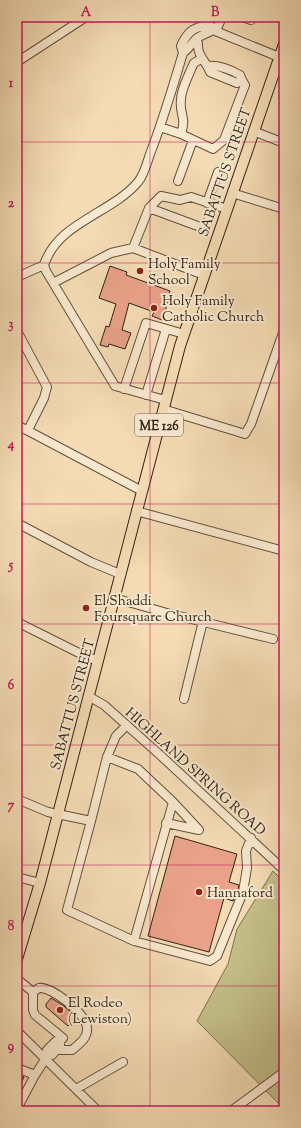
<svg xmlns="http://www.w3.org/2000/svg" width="301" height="1128" viewBox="0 0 301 1128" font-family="'Sorts Mill Goudy',serif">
	<rect width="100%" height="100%" fill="#f4dbb4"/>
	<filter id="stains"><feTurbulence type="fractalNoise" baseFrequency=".005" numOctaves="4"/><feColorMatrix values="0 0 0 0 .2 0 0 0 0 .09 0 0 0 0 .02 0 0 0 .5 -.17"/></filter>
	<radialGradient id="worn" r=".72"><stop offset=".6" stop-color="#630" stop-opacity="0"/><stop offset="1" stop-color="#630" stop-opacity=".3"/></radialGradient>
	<path fill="#c3be88" stroke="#7a7050" d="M 273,871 L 284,882 L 284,1109 L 197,1021 L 228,964 L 237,929 Z"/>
	<path fill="#e9a289" stroke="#312217" d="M 110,266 L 127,272 L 126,275 L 170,291 L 168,295 L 170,296 L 162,320 L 152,316 L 154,312 L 129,303 L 122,330 L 131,333 L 125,349 L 109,344 L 108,347 L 100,345 L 106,326 L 109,327 L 116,304 L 99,298 Z
		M 175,836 L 237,854 L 229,882 L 239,885 L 238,890 L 233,901 L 224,898 L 209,952 L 148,936 Z
		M 51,998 L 64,1006 L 76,1017 L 68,1026 L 46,1007 L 46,1004 Z
		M 17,1074 L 24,1077 L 17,1093 Z"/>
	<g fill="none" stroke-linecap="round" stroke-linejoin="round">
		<g stroke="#62503e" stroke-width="10">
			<path id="minor" d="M 243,17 L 251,20
				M 216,31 L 222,17
				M 195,40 L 198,43 C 197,56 206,61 210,72 L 237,83 L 242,80 L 240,75 C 231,70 218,65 208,66
				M 183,53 C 189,49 191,44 195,40 C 201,34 207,34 213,30
				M 17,62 L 86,17
				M 160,127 L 181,134 L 213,149 L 224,140 L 245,85 L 242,80
				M 253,131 L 284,143
				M 181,134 C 187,116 179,115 181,100 C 181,89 188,77 192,67 L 194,63 L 201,59
				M 178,181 L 193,140
				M 232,193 L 284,209
				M 207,203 L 218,172
				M 149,208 L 203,228 L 206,226 L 214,205
				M 133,248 L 149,208 L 161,196 L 180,200 L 191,197 L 227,209
				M 17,277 L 44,265
				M 55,282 L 111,253 L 133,248 L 204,275
				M 17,331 L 47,387 L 44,398 L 28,430
				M 124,389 L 146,323 L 184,334
				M 146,395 L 166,329
				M 165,400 L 115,386 L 46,271 L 44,265 C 58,222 111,214 138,182 C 144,175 147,163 150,154 C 163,121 173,86 183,53 L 181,46 C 187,32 195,25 211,26 L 213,30 L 284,59
				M 163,409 L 245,434 L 251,424 L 284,330
				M 17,425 L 142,491
				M 136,511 L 284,551
				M 17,523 L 91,562 L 120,574
				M 114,598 L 167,613 L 273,639
				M 17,622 L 89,658 L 98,660
				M 88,696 L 104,705 L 159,754 L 284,870
				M 184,699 L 203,621
				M 107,757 L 116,736 L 127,725
				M 17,799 L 48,812 L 91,821 L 67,910 L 134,941 L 173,802 L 138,769 L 107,757 L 91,821
				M 166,823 L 199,830 L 173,802
				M 17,877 L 40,883
				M 134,941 L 210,961 L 217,956 L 243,892 L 247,868 L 246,851 L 251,838
				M 17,979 L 33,992 L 33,1010 L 35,1015 L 63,1038 L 60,1041 L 60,1046 L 52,1055 L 48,1055 L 35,1075 L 17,1068
				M 33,992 L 39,988 C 51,986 87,1014 87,1028 C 88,1038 79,1044 72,1050 L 57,1050
				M 17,1031 L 98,1111
				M 48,1055 L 47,1050 L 56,1041 L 60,1041
				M 76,1089 L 123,1062
				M 17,1109 L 35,1075
				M 231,1111 L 284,1072"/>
		</g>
		<g stroke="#312217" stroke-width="12">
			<path id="major" d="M 17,959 L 40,883 L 180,346 L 284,44"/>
		</g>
		<use href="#minor" stroke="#f8e8ce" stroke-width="8"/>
		<use href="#major" stroke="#f4dbb4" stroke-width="10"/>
	</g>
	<path fill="none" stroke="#c2185b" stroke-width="1" stroke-opacity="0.55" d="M 150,17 L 150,1111M 17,142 L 284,142M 17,263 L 284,263M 17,383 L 284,383M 17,504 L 284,504M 17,624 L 284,624M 17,745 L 284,745M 17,865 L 284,865M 17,986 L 284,986"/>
	<g fill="#8f2418" stroke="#f8e8ce" stroke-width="1.5">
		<circle cx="140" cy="271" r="4"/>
		<circle cx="154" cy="308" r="4"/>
		<circle cx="86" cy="608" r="4"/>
		<circle cx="199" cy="892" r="4"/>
		<circle cx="60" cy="1010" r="4"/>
	</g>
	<g text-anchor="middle" stroke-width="4" stroke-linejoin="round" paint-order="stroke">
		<rect fill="#f8e8ce" stroke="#6d5d4e" stroke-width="1" x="135" y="414" width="48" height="22" rx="3"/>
		<g font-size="13" font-weight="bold" fill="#312217">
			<text x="159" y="430">ME 126</text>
		</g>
		<g font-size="14" fill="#312217" stroke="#f8e8ce">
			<text transform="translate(224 172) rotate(-71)" y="5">SABATTUS STREET</text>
			<text transform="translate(72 704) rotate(-75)" y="5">SABATTUS STREET</text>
			<text transform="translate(196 771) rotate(42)" y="5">HIGHLAND SPRING ROAD</text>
		</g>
		<g font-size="14" fill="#312217" stroke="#f8e8ce" text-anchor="start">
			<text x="148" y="268">Holy Family<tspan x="148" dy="16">School</tspan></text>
			<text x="162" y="305">Holy Family<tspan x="162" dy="16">Catholic Church</tspan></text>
			<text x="94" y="605">El Shaddi<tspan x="94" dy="16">Foursquare Church</tspan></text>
			<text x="207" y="897">Hannaford</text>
			<text x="68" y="1007">El Rodeo<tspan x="68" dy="16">(Lewiston)</tspan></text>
		</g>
	</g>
	<rect width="301" height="1128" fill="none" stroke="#f4dbb4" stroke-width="44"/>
	<rect x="22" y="22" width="257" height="1084" fill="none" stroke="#c2185b" stroke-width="1.5"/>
	<g font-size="13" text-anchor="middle" font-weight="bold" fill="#c2185b">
		<text x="86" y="16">A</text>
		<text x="215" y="16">B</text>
		<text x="11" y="87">1</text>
		<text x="11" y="207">2</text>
		<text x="11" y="328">3</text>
		<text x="11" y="448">4</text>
		<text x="11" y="569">5</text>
		<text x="11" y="689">6</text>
		<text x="11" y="809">7</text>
		<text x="11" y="930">8</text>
		<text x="11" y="1050">9</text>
	</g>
	<rect width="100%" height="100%" filter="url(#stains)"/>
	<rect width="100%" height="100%" fill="url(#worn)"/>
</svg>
